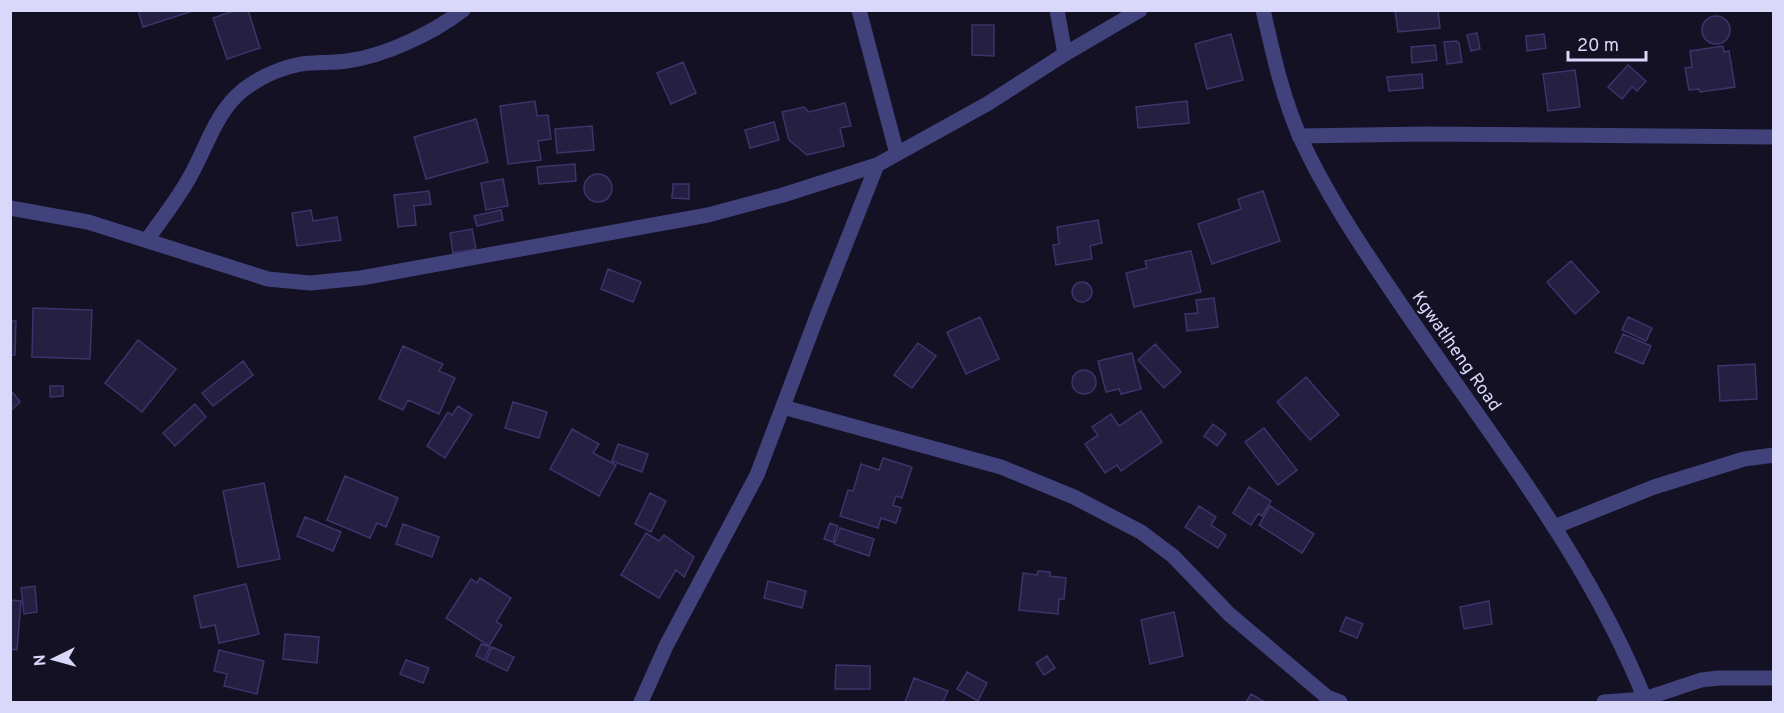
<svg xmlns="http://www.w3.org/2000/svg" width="1784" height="713" viewBox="0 0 1784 713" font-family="Overpass,sans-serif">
	<rect width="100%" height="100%" fill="#131123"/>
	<path fill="#251f42" stroke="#3d346b" stroke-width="1.5" d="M 138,10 L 193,10 L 193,11 L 143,27 Z
		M 236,10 L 248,10 L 260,48 L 227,59 L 213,18 Z
		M 1395,10 L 1438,10 L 1440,28 L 1398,32 Z
		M1702 30a14 14 0 1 1 28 0a14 14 0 1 1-28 0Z
		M 972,25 L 994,25 L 994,56 L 972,55 Z
		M 1477,33 L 1480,49 L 1471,51 L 1467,35 Z
		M 1231,34 L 1243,80 L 1207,89 L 1195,44 Z
		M 1544,34 L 1546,48 L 1527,51 L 1526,36 Z
		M 1457,41 L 1457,43 L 1459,43 L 1462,62 L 1447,64 L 1444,42 Z
		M 1435,45 L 1437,60 L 1412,63 L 1411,47 Z
		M 1723,46 L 1724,52 L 1729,51 L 1735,87 L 1700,92 L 1699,89 L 1689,90 L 1685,68 L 1692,67 L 1690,51 Z
		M 683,62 L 696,93 L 671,104 L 657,73 Z
		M 1628,65 L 1646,81 L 1637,91 L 1632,87 L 1622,99 L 1608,87 Z
		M 1575,70 L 1580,107 L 1548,111 L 1543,74 Z
		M 1422,74 L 1423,88 L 1389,91 L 1387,77 Z
		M 535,101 L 537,116 L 548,115 L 551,139 L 538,141 L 541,160 L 508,164 L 500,106 Z
		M 1187,101 L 1189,123 L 1138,128 L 1136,107 Z
		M 845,103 L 851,126 L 840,128 L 844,146 L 807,155 L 789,140 L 782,112 L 804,107 L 809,112 Z
		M 476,119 L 488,162 L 426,179 L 414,137 Z
		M 774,122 L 779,140 L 750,148 L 745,130 Z
		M 592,126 L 594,150 L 557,153 L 555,129 Z
		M 575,164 L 576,181 L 539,184 L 537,167 Z
		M584 188a14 14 0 1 1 28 0a14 14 0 1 1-28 0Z
		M 503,179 L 508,206 L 486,210 L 481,183 Z
		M 673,184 L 689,184 L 689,199 L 672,198 Z
		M 429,191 L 431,204 L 414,206 L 416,225 L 398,227 L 394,195 Z
		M 1263,191 L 1280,241 L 1212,264 L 1198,224 L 1241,209 L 1238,199 Z
		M 311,210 L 313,221 L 337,217 L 341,240 L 297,246 L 292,213 Z
		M 501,210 L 503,220 L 477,226 L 474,216 Z
		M 1098,220 L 1102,243 L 1090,246 L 1092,259 L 1056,265 L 1053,245 L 1059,244 L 1057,227 Z
		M 472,229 L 476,249 L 453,253 L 450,233 Z
		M 1191,251 L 1201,292 L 1134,307 L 1126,273 L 1147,268 L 1145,261 Z
		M 1571,261 L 1599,292 L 1575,314 L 1547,282 Z
		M 608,269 L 641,282 L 633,302 L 601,289 Z
		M1072 292a10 10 0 1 1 20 0a10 10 0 1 1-20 0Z
		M 1214,298 L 1218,327 L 1187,331 L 1185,314 L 1198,313 L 1196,300 Z
		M 33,308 L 92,310 L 90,359 L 32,357 Z
		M 980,317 L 999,359 L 966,374 L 947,332 Z
		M 1628,317 L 1652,328 L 1646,341 L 1622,330 Z
		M 10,321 L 16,321 L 15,355 L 10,355 Z
		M 1623,334 L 1651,346 L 1643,364 L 1615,352 Z
		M 138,340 L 176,369 L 142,412 L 105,383 Z
		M 918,343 L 936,356 L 912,388 L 894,375 Z
		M 1155,344 L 1181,372 L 1164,388 L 1138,360 Z
		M 403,346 L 443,364 L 439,371 L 455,378 L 439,414 L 408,400 L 403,410 L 379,399 Z
		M 1132,353 L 1141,389 L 1121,394 L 1119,389 L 1106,392 L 1098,361 Z
		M 243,361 L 253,375 L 213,406 L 202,393 Z
		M 1755,364 L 1757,399 L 1720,401 L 1718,366 Z
		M1072 382a12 12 0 1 1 24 0a12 12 0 1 1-24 0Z
		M 1306,377 L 1339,415 L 1310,440 L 1277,402 Z
		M 50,386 L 63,386 L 63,396 L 50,397 Z
		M 13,393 L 20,402 L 10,411 L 10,395 Z
		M 513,402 L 547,412 L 539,438 L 505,428 Z
		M 195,404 L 206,417 L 175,446 L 163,433 Z
		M 458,406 L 472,415 L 445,458 L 427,446 L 448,412 L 452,415 Z
		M 1141,411 L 1162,442 L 1121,471 L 1117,465 L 1105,473 L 1085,444 L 1098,435 L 1092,427 L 1111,414 L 1119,426 Z
		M 1213,424 L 1226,434 L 1217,446 L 1204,436 Z
		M 1264,428 L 1297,470 L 1278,485 L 1245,442 Z
		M 572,429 L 599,444 L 593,453 L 616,465 L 599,496 L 550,469 Z
		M 618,444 L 648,454 L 642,472 L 612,461 Z
		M 883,458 L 912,467 L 902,498 L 896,496 L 893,505 L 901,508 L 896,523 L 881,518 L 878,528 L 840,516 L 848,490 L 853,491 L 861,464 L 879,470 Z
		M 345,476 L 398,498 L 386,527 L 377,523 L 370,538 L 327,520 Z
		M 264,483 L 280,559 L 238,567 L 223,491 Z
		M 1249,487 L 1271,501 L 1262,516 L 1258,514 L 1251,525 L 1233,513 Z
		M 650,493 L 666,501 L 651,532 L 635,524 Z
		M 1199,506 L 1216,517 L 1211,525 L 1226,535 L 1218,548 L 1185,527 Z
		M 1270,506 L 1314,534 L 1302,553 L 1259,525 Z
		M 305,517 L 341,532 L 333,551 L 297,536 Z
		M 830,523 L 838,526 L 833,542 L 824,539 Z
		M 403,524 L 439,537 L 432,557 L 396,544 Z
		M 840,528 L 874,539 L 869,556 L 834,544 Z
		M 646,533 L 659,541 L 664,535 L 694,557 L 684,577 L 676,570 L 659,598 L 621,575 Z
		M 1038,571 L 1050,572 L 1050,576 L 1066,578 L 1064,599 L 1059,599 L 1058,614 L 1019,610 L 1023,573 L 1037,575 Z
		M 480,578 L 511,598 L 496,622 L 502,625 L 489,646 L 446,618 L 471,579 L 477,583 Z
		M 768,581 L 806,591 L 802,608 L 764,598 Z
		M 246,584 L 259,634 L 219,643 L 215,625 L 201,628 L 194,596 Z
		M 35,586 L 37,612 L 24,614 L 21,588 Z
		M 10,600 L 21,601 L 17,650 L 10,649 Z
		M 1489,601 L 1492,624 L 1464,629 L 1460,607 Z
		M 1174,612 L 1183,656 L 1150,664 L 1141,620 Z
		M 1346,617 L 1363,624 L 1357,638 L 1340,631 Z
		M 285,634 L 319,637 L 317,663 L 283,659 Z
		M 481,644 L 490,647 L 484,660 L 476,656 Z
		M 492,647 L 514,657 L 507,671 L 486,661 Z
		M 219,650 L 264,661 L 257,694 L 224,686 L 227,674 L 214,671 Z
		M 1047,656 L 1055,668 L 1044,675 L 1036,663 Z
		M 406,660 L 429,668 L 423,683 L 400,674 Z
		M 836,665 L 870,666 L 870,689 L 835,689 Z
		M 967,672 L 987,683 L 978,701 L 957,689 Z
		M 914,678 L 948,691 L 943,702 L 905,702 Z
		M 1251,694 L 1265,702 L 1246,702 Z"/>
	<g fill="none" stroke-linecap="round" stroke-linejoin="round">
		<path stroke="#41427c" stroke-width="15" d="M 859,10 L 897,154
			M 1057,10 L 1065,54
			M 1299,136 L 1425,134 L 1774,137
			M 10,208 L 88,222 L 268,279 L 310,283 L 361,278 L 708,215 L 783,195 L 877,165 L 987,104 L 1065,54 L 1140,10
			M 147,240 C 163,217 181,195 193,171 C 208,143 217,111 243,90 C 260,77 280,68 301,64 C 316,62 332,63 347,61 C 385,56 433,33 463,10
			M 783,407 L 1001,467 L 1074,497 L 1141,532 L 1173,556 L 1229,614 L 1327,697 L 1340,702
			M 1554,527 L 1654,487 L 1744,459 L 1774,455
			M 641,702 L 666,646 L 757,475 L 819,311 L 877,165
			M 1604,702 L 1644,699 L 1701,680 L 1719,678 L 1774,678"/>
		<path stroke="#41427c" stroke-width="15" d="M 1263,10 C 1273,53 1282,96 1300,137 C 1325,192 1359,243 1393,293 C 1482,426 1587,552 1646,702"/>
	</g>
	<g text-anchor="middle" stroke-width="4.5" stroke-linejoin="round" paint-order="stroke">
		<g font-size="18" fill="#dad8fa" stroke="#131123">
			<text transform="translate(1457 351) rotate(55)" y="6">Kgwatlheng Road</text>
		</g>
	</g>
	<rect width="1784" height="713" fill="none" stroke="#dad8fa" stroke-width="24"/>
	<g transform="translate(54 659) rotate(265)" stroke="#131123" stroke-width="4.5" paint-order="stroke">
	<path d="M0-4.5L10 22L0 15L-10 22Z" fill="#dad8fa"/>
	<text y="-9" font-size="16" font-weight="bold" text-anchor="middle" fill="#dad8fa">N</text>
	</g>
	<path d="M1568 51v9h78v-9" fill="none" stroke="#dad8fa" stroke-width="3"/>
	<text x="1577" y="51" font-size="18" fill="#dad8fa" stroke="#131123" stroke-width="4.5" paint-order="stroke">20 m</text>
</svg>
